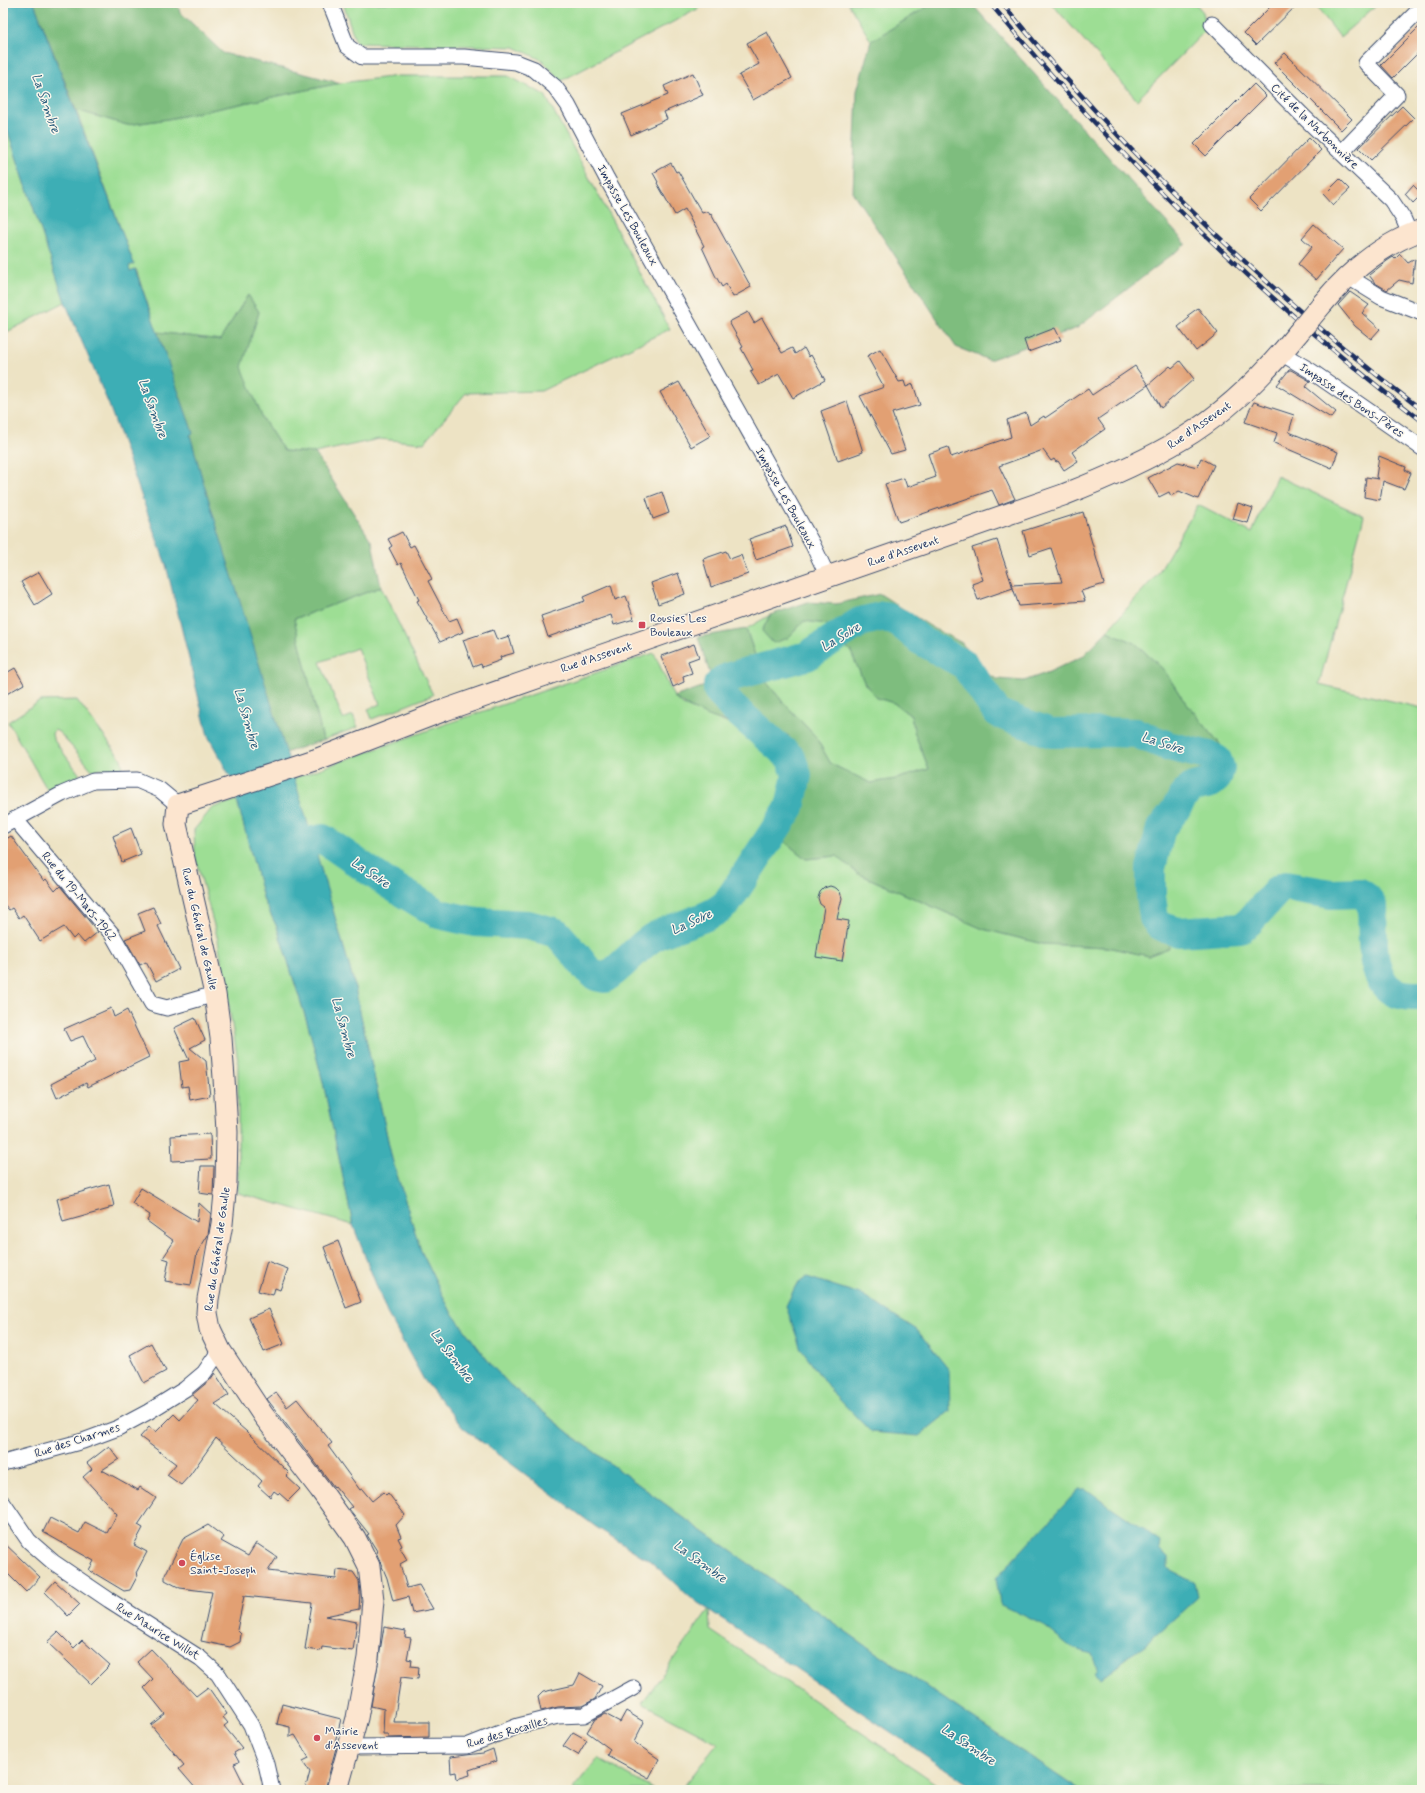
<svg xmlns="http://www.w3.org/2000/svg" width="1425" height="1793" viewBox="0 0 1425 1793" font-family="Mynerve,sans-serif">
	<rect width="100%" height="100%" fill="#fbf7ec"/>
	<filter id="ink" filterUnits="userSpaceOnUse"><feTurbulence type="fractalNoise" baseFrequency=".025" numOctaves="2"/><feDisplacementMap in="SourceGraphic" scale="8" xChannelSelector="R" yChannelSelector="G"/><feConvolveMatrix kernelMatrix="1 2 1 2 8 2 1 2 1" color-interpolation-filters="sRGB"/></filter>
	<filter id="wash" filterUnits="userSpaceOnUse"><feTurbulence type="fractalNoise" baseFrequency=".012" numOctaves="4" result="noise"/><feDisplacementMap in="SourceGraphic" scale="16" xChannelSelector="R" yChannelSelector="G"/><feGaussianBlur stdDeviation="0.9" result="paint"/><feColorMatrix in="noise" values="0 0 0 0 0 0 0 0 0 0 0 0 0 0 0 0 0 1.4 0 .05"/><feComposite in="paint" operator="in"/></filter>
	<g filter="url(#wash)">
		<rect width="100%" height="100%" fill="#ede3c4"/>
		<path fill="#9dde94" stroke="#5c8679" d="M 343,3 L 709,3 L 561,81 L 542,60 L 514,47 L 356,43 Z
			M 848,3 L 933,3 L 871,41 Z
			M 1051,3 L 1195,3 L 1203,12 L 1207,29 L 1137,100 Z
			M 1319,3 L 1379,3 L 1340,37 L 1317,7 Z
			M 398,76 L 508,76 L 545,95 L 670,329 L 541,391 L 466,393 L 424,443 L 379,439 L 315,453 L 284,451 L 263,419 L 241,367 L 259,312 L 248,295 L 220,340 L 157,332 L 136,269 L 130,271 L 129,266 L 134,264 L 76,110 L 127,125 L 168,119 L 340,83 Z
			M 3,117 L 65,302 L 3,334 Z
			M 1277,476 L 1364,516 L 1319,684 L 1422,708 L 1422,1790 L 1079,1790 L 875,1652 L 695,1526 L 570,1434 L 510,1385 L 492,1366 L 451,1312 L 421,1251 L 392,1159 L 353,979 L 294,778 L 446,724 L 654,653 L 674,697 L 683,705 L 724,722 L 788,735 L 800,765 L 795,803 L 779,837 L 806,859 L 837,856 L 857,873 L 983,929 L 1043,944 L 1107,947 L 1149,956 L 1168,933 L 1158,926 L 1152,918 L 1147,895 L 1150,851 L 1158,828 L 1181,789 L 1195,773 L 1222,754 L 1220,744 L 1182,698 L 1164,670 L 1135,643 L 1107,631 L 1158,573 L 1198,505 L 1252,533 Z
			M 381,587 L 433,695 L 372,719 L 368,709 L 380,704 L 357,648 L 320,662 L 343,719 L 353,715 L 358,727 L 323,740 L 294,619 Z
			M 770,615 L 762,631 L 788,638 L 804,621 L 826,624 L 851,652 L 865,684 L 877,698 L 894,703 L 911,716 L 915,734 L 929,769 L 896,779 L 870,783 L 831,764 L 815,736 L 783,702 L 763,678 L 746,629 Z
			M 77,700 L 121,759 L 123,768 L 92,770 L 60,733 L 55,730 L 52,733 L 53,739 L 80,775 L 48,791 L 8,722 L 40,701 Z
			M 237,800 L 264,901 L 277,927 L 309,1028 L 323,1082 L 353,1225 L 238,1193 L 238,1061 L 218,940 L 195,856 L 194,830 L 212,808 Z
			M 709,1609 L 710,1630 L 946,1790 L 681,1790 L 718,1743 L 642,1703 Z
			M 598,1758 L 654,1790 L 572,1790 Z"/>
		<path fill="#7ebd7e" stroke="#4c766e" d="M 34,3 L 177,3 L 180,12 L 223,53 L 340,83 L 168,119 L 127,125 L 76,110 Z
			M 933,3 L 971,3 L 1186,244 L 1077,328 L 989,360 L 956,347 L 853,193 L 857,91 L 871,41 Z
			M 248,295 L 259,312 L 242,367 L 263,419 L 284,451 L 315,453 L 372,542 L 381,587 L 294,619 L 323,740 L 285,753 L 202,478 L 190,435 L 193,433 L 157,332 L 220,340 Z
			M 880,594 L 933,628 L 962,643 L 979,669 L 997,679 L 1024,681 L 1049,672 L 1083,656 L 1107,631 L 1135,643 L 1164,670 L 1182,698 L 1220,744 L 1222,754 L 1195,773 L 1181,789 L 1158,828 L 1150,851 L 1147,895 L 1152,918 L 1158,926 L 1168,933 L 1169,948 L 1148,956 L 1107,947 L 1043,944 L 983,929 L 857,873 L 837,856 L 806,859 L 779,837 L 795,803 L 800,765 L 788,735 C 749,727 706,722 674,697 L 713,683 L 698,637 L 746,629 L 763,678 L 783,702 L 815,736 L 831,764 L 871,783 L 896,779 L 929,769 L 915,734 L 911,716 L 894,703 L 877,698 L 865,684 L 851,652 L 826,624 L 804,621 L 788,638 L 773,643 L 762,631 L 770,615 L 808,602 L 836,604 Z"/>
		<path fill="#3daeb5" stroke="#2c6e8a" d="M 3,3 L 34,3 L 134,264 L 129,266 L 130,271 L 135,269 L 193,433 L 190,435 L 202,478 L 303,807 L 353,979 L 392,1159 L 421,1251 L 451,1312 L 492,1366 L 510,1385 L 570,1434 L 695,1526 L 875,1652 L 1079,1790 L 977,1790 L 691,1598 L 650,1561 L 596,1527 L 463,1428 L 424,1380 L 387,1313 L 353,1225 L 323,1082 L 309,1028 L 277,927 L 264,901 L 231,778 L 208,736 L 166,565 L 109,405 L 65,302 L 3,117 Z
			M 807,1277 L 863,1295 L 917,1330 L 949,1370 L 950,1411 L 919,1436 L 871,1432 L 832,1392 L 801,1349 L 786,1306 L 796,1285 Z
			M 1079,1489 L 1086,1489 L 1160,1541 L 1159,1549 L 1168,1557 L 1168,1569 L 1195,1583 L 1198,1597 L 1146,1644 L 1100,1678 L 1094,1673 L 1097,1669 L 1092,1654 L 1072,1648 L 1043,1625 L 1000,1604 L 996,1578 Z"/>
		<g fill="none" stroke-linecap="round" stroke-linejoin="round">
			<path stroke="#3daeb5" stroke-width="30" d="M 286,846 L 323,839 L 387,883 L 439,914 L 475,922 L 528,925 L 557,933 L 576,955 L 586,968 L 596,976 L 605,978 C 623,967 635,949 652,938 C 675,924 706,922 727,903 L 790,807 L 797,775 L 791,758 L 732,707 L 718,690 L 718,685 L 723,680 L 733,676 L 807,656 L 860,622 L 884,616 L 901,624 L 920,640 L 965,665 L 996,711 L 1002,715 L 1051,733 L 1108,732 L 1136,733 L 1168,746 L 1210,756 L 1217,760 L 1220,768 L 1217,778 L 1211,783 L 1193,787 L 1186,793 L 1173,813 L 1161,828 L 1151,868 L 1151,896 L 1154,918 L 1160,925 L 1168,929 L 1178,932 L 1241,928 L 1249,922 L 1278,890 L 1285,886 L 1331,894 L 1360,893 L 1367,898 L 1372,905 C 1374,931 1367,978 1394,992 C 1402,996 1413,996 1422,996"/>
		</g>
		<g id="blocks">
			<path fill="#e2a073" d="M 1274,3 L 1299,3 L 1256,45 L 1244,33 Z
				M 1422,24 L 1422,49 L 1393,78 L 1381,65 Z
				M 767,32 L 792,78 L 753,100 L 739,75 L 759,64 L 747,43 Z
				M 1285,53 L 1352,119 L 1341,130 L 1274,63 Z
				M 693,73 L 703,95 L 664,112 L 667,119 L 631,135 L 622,114 L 668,95 L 664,86 Z
				M 1254,84 L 1266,96 L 1206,156 L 1194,144 Z
				M 1402,106 L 1414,118 L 1371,160 L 1359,148 Z
				M 1309,138 L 1321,150 L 1261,211 L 1249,199 Z
				M 671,163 L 676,172 L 678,171 L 702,213 L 708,211 L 710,215 L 711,214 L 751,287 L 733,297 L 726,284 L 722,287 L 715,275 L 702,247 L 704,246 L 685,209 L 675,215 L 657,183 L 658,182 L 653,173 Z
				M 1340,179 L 1350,189 L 1333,205 L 1324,195 Z
				M 1413,185 L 1422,194 L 1413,203 L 1405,194 Z
				M 1314,224 L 1343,249 L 1316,280 L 1298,264 L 1312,247 L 1302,238 Z
				M 1400,254 L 1408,263 L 1415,259 L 1412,283 L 1399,280 L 1387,290 L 1375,283 L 1369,275 L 1387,261 L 1393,257 L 1395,259 Z
				M 1350,292 L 1369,305 L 1362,313 L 1380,329 L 1371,339 L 1355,326 L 1338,305 Z
				M 1198,308 L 1218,333 L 1196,351 L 1178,327 L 1189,318 L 1187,316 Z
				M 748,312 L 754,323 L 762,318 L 782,353 L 792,348 L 795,354 L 804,348 L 809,357 L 811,355 L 825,380 L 793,398 L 779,374 L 759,385 L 750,371 L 753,370 L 741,348 L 743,347 L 729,322 Z
				M 1055,328 L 1061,340 L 1028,352 L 1024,340 Z
				M 880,349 L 899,382 L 904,381 L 906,387 L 913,384 L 920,405 L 892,413 L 905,450 L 891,454 L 860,396 L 884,387 L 867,356 Z
				M 1180,361 L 1194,379 L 1161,408 L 1148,385 L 1098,419 L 1105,429 L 1072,452 L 1078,461 L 1064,470 L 1058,461 L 1056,462 L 1054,459 L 1051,461 L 1043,450 L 999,466 L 1015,499 L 999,505 L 992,490 L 899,522 L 885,484 L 904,478 L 907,487 L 936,477 L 928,454 L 948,447 L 951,457 L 1011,437 L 1007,420 L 1026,413 L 1030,425 L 1044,416 L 1045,418 L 1088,389 L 1092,395 L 1135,366 L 1148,385 L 1170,366 L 1172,368 Z
				M 1289,370 L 1291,370 L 1310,381 L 1306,387 L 1336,412 L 1331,418 L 1277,385 Z
				M 679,382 L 710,436 L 691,447 L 660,392 Z
				M 847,401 L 863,452 L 838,461 L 821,411 Z
				M 1254,402 L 1294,415 L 1289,432 L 1338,452 L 1332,468 L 1274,443 L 1277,433 L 1245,422 L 1249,411 Z
				M 1379,456 L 1406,467 L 1405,470 L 1411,473 L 1404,489 L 1383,481 L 1380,500 L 1364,497 L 1366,477 L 1379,479 L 1376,477 Z
				M 1201,458 L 1214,465 L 1198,499 L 1179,491 L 1171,496 L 1169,492 L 1159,497 L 1148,478 L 1178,462 L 1197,467 Z
				M 662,492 L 669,513 L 653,519 L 646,498 Z
				M 1238,503 L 1253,508 L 1248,523 L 1233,519 Z
				M 1083,512 L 1104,584 L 1081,591 L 1085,601 L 1019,606 L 1012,585 L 1062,582 L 1051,548 L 1030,555 L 1023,531 Z
				M 786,526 L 793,547 L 756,560 L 749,539 Z
				M 402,532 L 410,547 L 414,545 L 432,579 L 428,581 L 449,621 L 457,618 L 463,632 L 440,642 L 417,601 L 419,600 L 401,563 L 398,565 L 389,548 L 392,546 L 388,539 Z
				M 997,540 L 1013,588 L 978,600 L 972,584 L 983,580 L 972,548 Z
				M 726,551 L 730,559 L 741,555 L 748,574 L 711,587 L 703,559 Z
				M 39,572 L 52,594 L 35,605 L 21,582 Z
				M 678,573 L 685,594 L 658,604 L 651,583 Z
				M 611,585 L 615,600 L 626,596 L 634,619 L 614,625 L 611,615 L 548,637 L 541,616 L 585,601 L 583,597 Z
				M 493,630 L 497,640 L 509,636 L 514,653 L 500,657 L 501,660 L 482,667 L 481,664 L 473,667 L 463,640 Z
				M 694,644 L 699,657 L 688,661 L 692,673 L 683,676 L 684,682 L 673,687 L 661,656 Z
				M 15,668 L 24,684 L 3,696 L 3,675 Z
				M 131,828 L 141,854 L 122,862 L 113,836 Z
				M 11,836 L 44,881 L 46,879 L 55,891 L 60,886 L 98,932 L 84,943 L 77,935 L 73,939 L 64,927 L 40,941 L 23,915 L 19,918 L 12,908 L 9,910 L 3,903 L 3,841 Z
				M 830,886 L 836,888 L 840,892 L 842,898 L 837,919 L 849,921 L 842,961 L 816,957 L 824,907 L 820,904 L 818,898 L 820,892 L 824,888 Z
				M 153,907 L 161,924 L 158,926 L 179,969 L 156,981 L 146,962 L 140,965 L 125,939 L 145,931 L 138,913 Z
				M 111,1008 L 114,1017 L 127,1010 L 149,1057 L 88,1087 L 86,1083 L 57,1098 L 51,1084 L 95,1061 L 83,1036 L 70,1041 L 64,1029 Z
				M 195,1018 L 205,1040 L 190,1048 L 206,1061 L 210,1096 L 190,1100 L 188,1086 L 182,1087 L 179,1062 L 189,1060 L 174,1028 Z
				M 210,1134 L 211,1159 L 172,1161 L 171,1136 Z
				M 201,1166 L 214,1166 L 213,1195 L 199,1193 Z
				M 109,1184 L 114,1206 L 109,1207 L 109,1209 L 63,1222 L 57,1199 Z
				M 141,1188 L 197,1222 L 199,1203 L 211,1214 L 208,1235 L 197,1253 L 191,1285 L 165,1281 L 169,1260 L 163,1258 L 174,1241 L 147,1221 L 150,1215 L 132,1203 Z
				M 338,1241 L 361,1302 L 346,1308 L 324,1247 Z
				M 267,1261 L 288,1269 L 280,1290 L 275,1288 L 273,1295 L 258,1291 Z
				M 269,1309 L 284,1344 L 264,1352 L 249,1318 Z
				M 151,1343 L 166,1371 L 144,1383 L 130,1355 Z
				M 215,1373 L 229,1395 L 215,1404 L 247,1432 L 289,1473 L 286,1476 L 300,1489 L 288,1501 L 279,1493 L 278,1494 L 274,1491 L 270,1497 L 258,1486 L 262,1481 L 216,1438 L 190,1475 L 181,1485 L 167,1475 L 176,1464 L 140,1437 L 149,1427 L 156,1432 L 174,1414 L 180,1420 L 198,1400 L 192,1395 L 210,1380 Z
				M 276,1392 L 287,1407 L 297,1399 L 332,1443 L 328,1446 L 360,1490 L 362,1489 L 372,1501 L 383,1492 L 386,1495 L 388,1493 L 405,1515 L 396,1525 L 401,1537 L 398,1538 L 402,1546 L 400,1547 L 407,1560 L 400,1564 L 407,1588 L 419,1585 L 433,1609 L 412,1613 L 408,1597 L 393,1601 L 387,1578 L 376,1552 L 377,1551 L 367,1535 L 369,1534 L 349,1509 L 352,1507 L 335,1486 L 334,1487 L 267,1399 Z
				M 109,1446 L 119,1459 L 102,1470 L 138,1490 L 140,1487 L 156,1498 L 138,1525 L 143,1528 L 134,1545 L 147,1552 L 136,1573 L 138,1575 L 130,1590 L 124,1591 L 89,1570 L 94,1561 L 43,1532 L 50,1518 L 79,1533 L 85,1522 L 107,1533 L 117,1514 L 83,1477 L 92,1469 L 87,1463 Z
				M 208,1525 L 224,1537 L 221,1541 L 248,1556 L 256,1543 L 277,1557 L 268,1571 L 336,1579 L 337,1570 L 353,1572 L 359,1581 L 360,1593 L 359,1609 L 325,1616 L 357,1622 L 353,1651 L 322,1647 L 321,1651 L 305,1649 L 312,1603 L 244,1596 L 237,1630 L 241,1634 L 240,1642 L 230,1647 L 201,1641 L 212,1592 L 180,1588 L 165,1580 L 165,1575 L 183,1539 Z
				M 3,1542 L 40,1577 L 26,1592 L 3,1569 Z
				M 55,1581 L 80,1604 L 68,1616 L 45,1592 Z
				M 384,1627 L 406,1631 L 405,1637 L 411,1638 L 407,1659 L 412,1660 L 411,1666 L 419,1667 L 418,1679 L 401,1677 L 394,1722 L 429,1722 L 429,1737 L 388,1738 L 388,1734 L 383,1734 L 384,1709 L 371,1706 Z
				M 58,1632 L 74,1648 L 82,1640 L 110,1665 L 91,1684 L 47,1642 Z
				M 151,1649 L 196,1696 L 208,1687 L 227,1714 L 223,1717 L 228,1723 L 224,1726 L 242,1748 L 234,1753 L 239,1762 L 234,1764 L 247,1790 L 197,1790 L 179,1769 L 184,1765 L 151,1725 L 165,1714 L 144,1688 L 153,1679 L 137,1662 Z
				M 580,1673 L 602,1686 L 595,1699 L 582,1706 L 558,1707 L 541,1711 L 538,1697 L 543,1692 L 574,1685 Z
				M 282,1704 L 341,1719 L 335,1743 L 337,1744 L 325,1790 L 305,1790 L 310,1772 L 303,1761 L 309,1758 L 295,1735 L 290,1737 L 290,1727 L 277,1724 Z
				M 626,1711 L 644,1722 L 634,1742 L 659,1759 L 649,1778 L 607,1755 L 610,1749 L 587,1732 L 595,1719 L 605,1714 L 620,1722 Z
				M 573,1732 L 587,1740 L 578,1755 L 563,1746 Z
				M 493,1749 L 496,1761 L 469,1770 L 470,1775 L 457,1779 L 456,1772 L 451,1773 L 450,1757 L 483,1753 Z"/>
		</g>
	</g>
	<g filter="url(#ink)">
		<use href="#blocks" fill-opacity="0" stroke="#3a4a6d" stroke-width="1"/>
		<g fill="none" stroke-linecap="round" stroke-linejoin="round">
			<g stroke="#3a4a6d" stroke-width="17">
				<path id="street" d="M 330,3 L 347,46 L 362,57 L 464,57 L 516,62 L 534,69 L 555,87 L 568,105 L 607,179 L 813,545 L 828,577
					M 1212,24 L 1306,119 L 1391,200 L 1403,218 L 1410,234
					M 1342,152 L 1397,95 L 1366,63 L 1422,7
					M 1347,276 L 1381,297 L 1422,313
					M 1281,353 L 1311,371 L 1422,448
					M 15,819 L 112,934 L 152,1004 L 167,1008 L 215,994
					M 3,826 L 62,794 L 93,781 L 137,780 L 160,790 L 178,805
					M 3,1463 L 83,1441 L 118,1428 L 148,1412 L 185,1389 L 204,1373 L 220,1350
					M 3,1503 L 29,1541 L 53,1562 L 109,1600 L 200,1658 L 218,1674 L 251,1725 L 266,1764 L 272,1790
					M 350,1747 L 467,1746 L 518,1726 L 558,1716 L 584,1715 L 633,1688"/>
			</g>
			<g stroke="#3a4a6d" stroke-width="23">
				<path id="secondary" d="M 1323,303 C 1350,271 1382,244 1422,230
					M 337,1790 L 357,1718 L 368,1658 L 373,1600 L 369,1566 L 355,1538 L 320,1489 L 263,1415 L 220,1350 L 210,1329 L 207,1313 L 208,1299 L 222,1224 L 226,1183 L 227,1132 L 224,1078 L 221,1038 L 215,994 L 176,824 L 178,805 L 315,760 L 445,710 L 548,674 L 1063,495 C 1104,479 1144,462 1182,439 C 1227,412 1265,374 1298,333"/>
			</g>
			<use href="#street" stroke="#fff" stroke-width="15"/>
			<use href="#secondary" stroke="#fce5cf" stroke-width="21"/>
			<g stroke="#1b2f5e" stroke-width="4.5">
				<path id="rail" d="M 990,3 C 1118,158 1262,299 1422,421
					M 1002,3 C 1126,154 1266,292 1422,410"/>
			</g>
			<use href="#rail" stroke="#fbf7ec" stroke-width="3" stroke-dasharray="9" stroke-linecap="butt"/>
			<g stroke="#3a4a6d" stroke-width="23" stroke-linecap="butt">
				<path id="secondary-bridge" d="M 1298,333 L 1323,303"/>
			</g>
			<use href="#secondary-bridge" stroke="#fce5cf" stroke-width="21"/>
		</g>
	</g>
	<g fill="#d1495b" stroke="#fbf7ec" stroke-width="1.5">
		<rect x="638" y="621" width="8" height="8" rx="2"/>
		<circle cx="182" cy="1563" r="4"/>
		<circle cx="317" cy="1738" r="4"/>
	</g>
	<g text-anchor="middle" stroke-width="3" stroke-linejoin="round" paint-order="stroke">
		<g font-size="12" fill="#1b2f5e" stroke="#fbf7ec">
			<text transform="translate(1315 126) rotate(44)" y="4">Cité de la Narbonnière</text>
			<text transform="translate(628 215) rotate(61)" y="4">Impasse Les Bouleaux</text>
			<text transform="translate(1352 400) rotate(34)" y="4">Impasse des Bons-Pères</text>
			<text transform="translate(1199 425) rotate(-35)" y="4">Rue d'Assevent</text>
			<text transform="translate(786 498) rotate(61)" y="4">Impasse Les Bouleaux</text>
			<text transform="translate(903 551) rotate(-19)" y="4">Rue d'Assevent</text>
			<text transform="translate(596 657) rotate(-19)" y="4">Rue d'Assevent</text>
			<text transform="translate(79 896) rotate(51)" y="4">Rue du 19-Mars-1962</text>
			<text transform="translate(200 929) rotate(77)" y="4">Rue du Général de Gaulle</text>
			<text transform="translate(217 1249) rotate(-82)" y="4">Rue du Général de Gaulle</text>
			<text transform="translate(77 1440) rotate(-18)" y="4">Rue des Charmes</text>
			<text transform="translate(158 1631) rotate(32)" y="4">Rue Maurice Willot</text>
			<text transform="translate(507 1732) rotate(-17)" y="4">Rue des Rocailles</text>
		</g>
		<g font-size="12" fill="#1b2f5e" stroke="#fbf7ec" text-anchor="start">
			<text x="650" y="622">Rousies Les<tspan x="650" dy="14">Bouleaux</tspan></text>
			<text x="190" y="1560">Église<tspan x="190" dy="14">Saint-Joseph</tspan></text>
			<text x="325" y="1735">Mairie<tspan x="325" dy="14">d'Assevent</tspan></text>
		</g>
		<g font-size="13" font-style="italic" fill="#275b7c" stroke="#fbf7ec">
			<text transform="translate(47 103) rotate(71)" y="5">La Sambre</text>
			<text transform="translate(154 408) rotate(70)" y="5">La Sambre</text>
			<text transform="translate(840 636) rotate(-31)" y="5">La Solre</text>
			<text transform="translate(248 718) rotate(74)" y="5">La Sambre</text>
			<text transform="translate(1163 742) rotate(18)" y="5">La Solre</text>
			<text transform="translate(371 872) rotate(34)" y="5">La Solre</text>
			<text transform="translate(691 921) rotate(-24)" y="5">La Solre</text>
			<text transform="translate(345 1027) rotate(75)" y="5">La Sambre</text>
			<text transform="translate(453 1355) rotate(53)" y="5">La Sambre</text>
			<text transform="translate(701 1561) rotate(36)" y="5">La Sambre</text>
			<text transform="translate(969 1744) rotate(34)" y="5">La Sambre</text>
		</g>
	</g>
	<rect width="1425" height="1793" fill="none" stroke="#fbf7ec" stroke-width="16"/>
</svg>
